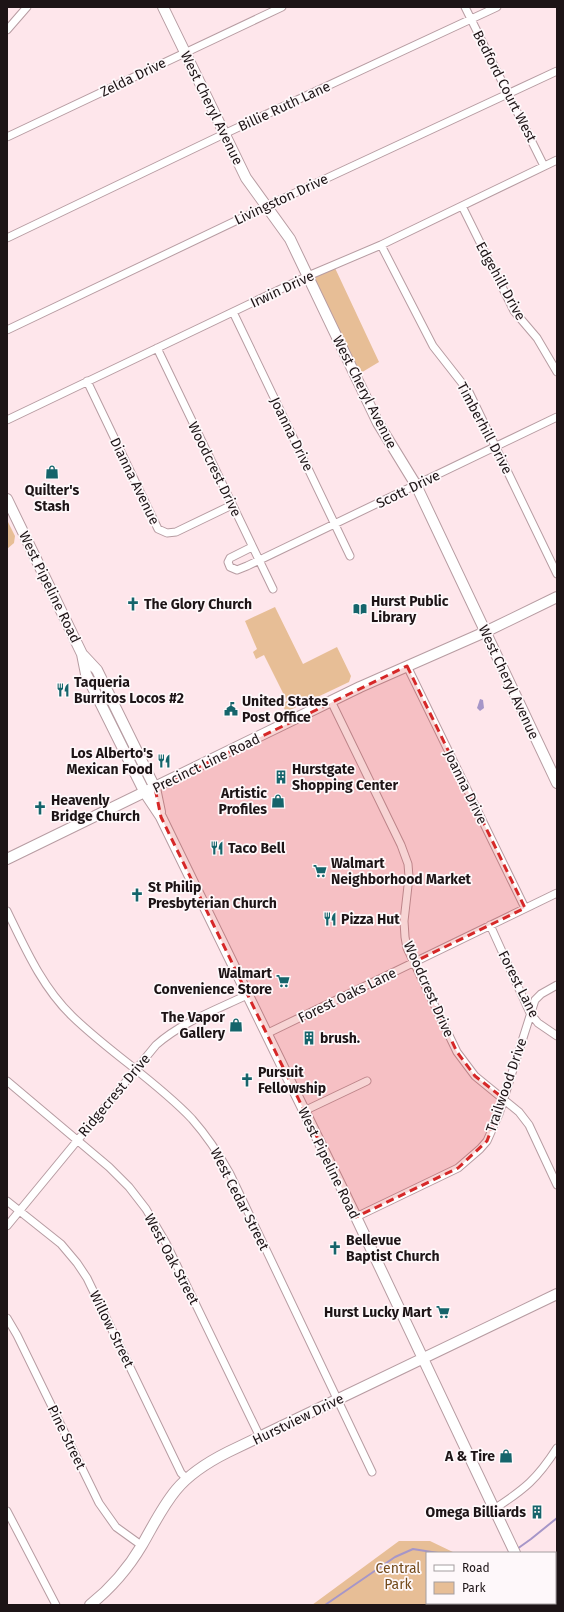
<svg xmlns="http://www.w3.org/2000/svg" width="564" height="1612" viewBox="0 0 564 1612" font-family="'Fira Sans',sans-serif">
	<rect width="100%" height="100%" fill="#fee6eb"/>
	<path fill="#e7be96" d="M 335,268 L 379,362 L 359,374 L 314,278 Z
		M 7,520 L 15,536 L 14,543 L 7,549 Z
		M 275,607 L 303,664 L 337,647 L 351,676 L 349,682 L 286,712 L 282,704 L 287,701 L 264,655 L 256,659 L 253,652 L 257,649 L 245,621 Z
		M 399,1541 L 430,1541 L 455,1553 L 427,1553 L 427,1603 L 513,1603 L 509,1605 L 312,1605 Z"/>
	<path fill="#a696c8" d="M 480,699 L 483,700 L 484,708 L 480,711 L 477,708 Z"/>
	<g fill="none" stroke-linecap="round" stroke-linejoin="round">
		<path stroke="#a696c8" stroke-width="2" d="M 517,1549 L 531,1539 L 557,1518
			M 325,1605 L 395,1557 L 413,1549 L 438,1553"/>
		<g stroke="#b79ca2" stroke-width="9">
			<path id="street" d="M 465,7 L 544,166
				M 7,30 L 27,7
				M 7,137 L 282,7
				M 462,206 L 514,311 L 537,338 L 557,372
				M 7,238 L 224,134 L 497,7
				M 381,245 L 433,346 L 469,392 L 557,574
				M 233,312 L 350,556
				M 7,330 L 267,206 L 557,71
				M 157,348 L 273,589
				M 87,381 L 158,529 L 167,533 L 176,532 L 232,505
				M 7,420 L 308,276 L 381,245 L 557,160
				M 252,547 L 230,558 L 228,562 L 230,567 L 237,570 L 247,566 L 557,417
				M 407,666 L 525,908
				M 331,701 L 401,845 L 408,864 L 409,877 L 404,921 L 405,937 L 407,948 L 457,1052 L 475,1076 L 519,1112 L 529,1125 L 557,1185
				M 7,911 C 25,948 42,987 72,1016 C 110,1053 156,1081 192,1119 C 207,1136 219,1154 230,1174 L 372,1472
				M 490,925 L 530,1013 L 538,1023 L 557,1036
				M 266,1034 L 557,893
				M 7,1081 L 109,1167 L 129,1187 L 146,1209 L 166,1243 L 260,1437
				M 304,1111 L 367,1081
				M 7,1201 L 61,1244 L 77,1263 L 87,1278 L 181,1473 L 187,1479
				M 356,1217 L 458,1168 L 480,1149 L 487,1141 L 499,1114 L 535,1000 L 541,994 L 557,985
				M 7,1226 L 156,1045 C 182,1022 216,1010 247,995
				M 7,1318 L 17,1335 L 99,1503 L 116,1527 L 141,1545
				M 494,1509 C 525,1489 537,1479 557,1448
				M 7,1511 L 56,1605"/>
		</g>
		<g stroke="#b79ca2" stroke-width="12">
			<path id="secondary" d="M 163,7 L 246,178 L 290,239 L 378,423 L 416,485 L 557,783
				M 7,499 L 82,654 L 86,674 L 145,793 L 161,817 L 356,1217 L 515,1553
				M 83,655 L 97,670 L 155,788 L 160,812
				M 7,859 L 360,687 L 485,632 L 557,597
				M 539,1603 L 540,1605
				M 90,1605 C 110,1589 129,1567 142,1545 C 153,1526 162,1507 176,1490 C 190,1473 208,1462 228,1452 L 557,1294"/>
		</g>
		<use href="#street" stroke="#fff" stroke-width="7"/>
		<use href="#secondary" stroke="#fff" stroke-width="10"/>
	</g>
	<path fill="#d62828" fill-opacity="0.2" stroke="#d62828" stroke-width="3" stroke-dasharray="8 5" stroke-linejoin="round" d="M 407,666 L 525,908 L 414,962 L 457,1052 L 475,1076 L 503,1098 L 487,1141 L 458,1168 L 356,1217 L 161,817 L 155,788 Z"/>
	<defs>
		<g id="shop-bare" transform="scale(1.08)"><path d="M-5-2.5h2.3a2.7 3.5 0 0 1 5.4 0H5L5.5 6h-11ZM-1.5-2.5h3a1.5 2.3 0 0 0-3 0Z" fill="#15646b" stroke="#fef8fa" stroke-width="2.5" paint-order="stroke"/></g>
		<g id="church-bare" transform="scale(1.08)"><path d="M-1.2-6h2.4v3.5h3.3v2.4h-3.3V6h-2.4V-.1h-3.3v-2.4h3.3Z" fill="#15646b" stroke="#fef8fa" stroke-width="2.5" paint-order="stroke"/></g>
		<g id="library-bare" transform="scale(1.08)"><path d="M-6-4Q-3-5.5-.7-3.5V5Q-3 3-6 4ZM6-4Q3-5.5 .7-3.5V5Q3 3 6 4Z" fill="#15646b" stroke="#fef8fa" stroke-width="2.5" paint-order="stroke"/></g>
		<g id="restaurant-bare" transform="scale(1.08)"><path d="M-5-6h1v4h1v-4h1v4h1v-4h1v5L-1.5 .5V6h-2V.5L-5-1ZM5-6V6H3V1.5H1.5Q1.5-4 5-6Z" fill="#15646b" stroke="#fef8fa" stroke-width="2.5" paint-order="stroke"/></g>
		<g id="civic-bare" transform="scale(1.08)"><path d="M-.6-6.5H3V-4.5H.6V-3L4-1V1h2V6H-6V1h2V-1L-.6-3ZM-1.2 2.5V6h2.4V2.5Z" fill="#15646b" stroke="#fef8fa" stroke-width="2.5" paint-order="stroke"/></g>
		<g id="building-bare" transform="scale(1.08)"><path d="M-4-6H4V6H1V3H-1V6H-4ZM-2.5-4.3h1.7v1.8h-1.7ZM.8-4.3h1.7v1.8H.8ZM-2.5-1h1.7V.8h-1.7ZM.8-1h1.7V.8H.8Z" fill="#15646b" stroke="#fef8fa" stroke-width="2.5" paint-order="stroke"/></g>
		<g id="supermarket-bare" transform="scale(1.08)"><path d="M-6-5.5h2.5l.6 2H6L4.5 2H-2.5L-4.4-4H-6ZM-1.5 3.2a1.3 1.3 0 1 0 .1 0ZM3 3.2a1.3 1.3 0 1 0 .1 0Z" fill="#15646b" stroke="#fef8fa" stroke-width="2.5" paint-order="stroke"/></g>
	</defs>
	<g fill-rule="evenodd">
		<use href="#shop-bare" x="52" y="472"/>
		<use href="#church-bare" x="133" y="604"/>
		<use href="#library-bare" x="360" y="609"/>
		<use href="#restaurant-bare" x="63" y="690"/>
		<use href="#civic-bare" x="231" y="709"/>
		<use href="#restaurant-bare" x="164" y="761"/>
		<use href="#building-bare" x="281" y="777"/>
		<use href="#shop-bare" x="278" y="801"/>
		<use href="#church-bare" x="40" y="808"/>
		<use href="#restaurant-bare" x="217" y="848"/>
		<use href="#supermarket-bare" x="320" y="871"/>
		<use href="#church-bare" x="137" y="895"/>
		<use href="#restaurant-bare" x="330" y="919"/>
		<use href="#supermarket-bare" x="283" y="981"/>
		<use href="#shop-bare" x="236" y="1025"/>
		<use href="#building-bare" x="309" y="1038"/>
		<use href="#church-bare" x="247" y="1080"/>
		<use href="#church-bare" x="335" y="1248"/>
		<use href="#supermarket-bare" x="443" y="1312"/>
		<use href="#shop-bare" x="506" y="1456"/>
		<use href="#building-bare" x="537" y="1512"/>
	</g>
	<g text-anchor="middle" stroke-width="3.5" stroke-linejoin="round" paint-order="stroke">
		<g font-size="14" fill="#1d1416" stroke="#fef8fa">
			<text transform="translate(133 77) rotate(-26)" y="5">Zelda Drive</text>
			<text transform="translate(505 86) rotate(63)" y="5">Bedford Court West</text>
			<text transform="translate(284 106) rotate(-25)" y="5">Billie Ruth Lane</text>
			<text transform="translate(212 108) rotate(64)" y="5">West Cheryl Avenue</text>
			<text transform="translate(281 199) rotate(-25)" y="5">Livingston Drive</text>
			<text transform="translate(501 281) rotate(61)" y="5">Edgehill Drive</text>
			<text transform="translate(282 289) rotate(-25)" y="5">Irwin Drive</text>
			<text transform="translate(365 392) rotate(63)" y="5">West Cheryl Avenue</text>
			<text transform="translate(485 428) rotate(62)" y="5">Timberhill Drive</text>
			<text transform="translate(292 434) rotate(64)" y="5">Joanna Drive</text>
			<text transform="translate(215 469) rotate(64)" y="5">Woodcrest Drive</text>
			<text transform="translate(135 481) rotate(64)" y="5">Dianna Avenue</text>
			<text transform="translate(408 489) rotate(-26)" y="5">Scott Drive</text>
			<text transform="translate(50 587) rotate(64)" y="5">West Pipeline Road</text>
			<text transform="translate(509 682) rotate(65)" y="5">West Cheryl Avenue</text>
			<text transform="translate(206 763) rotate(-26)" y="5">Precinct Line Road</text>
			<text transform="translate(466 787) rotate(64)" y="5">Joanna Drive</text>
			<text transform="translate(519 984) rotate(63)" y="5">Forest Lane</text>
			<text transform="translate(429 989) rotate(66)" y="5">Woodcrest Drive</text>
			<text transform="translate(347 995) rotate(-26)" y="5">Forest Oaks Lane</text>
			<text transform="translate(506 1085) rotate(-71)" y="5">Trailwood Drive</text>
			<text transform="translate(114 1095) rotate(-50)" y="5">Ridgecrest Drive</text>
			<text transform="translate(329 1163) rotate(64)" y="5">West Pipeline Road</text>
			<text transform="translate(240 1199) rotate(63)" y="5">West Cedar Street</text>
			<text transform="translate(172 1259) rotate(62)" y="5">West Oak Street</text>
			<text transform="translate(112 1329) rotate(64)" y="5">Willow Street</text>
			<text transform="translate(298 1419) rotate(-26)" y="5">Hurstview Drive</text>
			<text transform="translate(67 1437) rotate(64)" y="5">Pine Street</text>
		</g>
		<g font-size="14" font-weight="bold" fill="#1d1416" stroke="#fef8fa" text-anchor="start">
			<text x="52" y="495" text-anchor="middle">Quilter's<tspan x="52" dy="16">Stash</tspan></text>
			<text x="371" y="606">Hurst Public<tspan x="371" dy="16">Library</tspan></text>
			<text x="144" y="609">The Glory Church</text>
			<text x="74" y="687">Taqueria<tspan x="74" dy="16">Burritos Locos #2</tspan></text>
			<text x="242" y="706">United States<tspan x="242" dy="16">Post Office</tspan></text>
			<text x="153" y="758" text-anchor="end">Los Alberto's<tspan x="153" dy="16">Mexican Food</tspan></text>
			<text x="292" y="774">Hurstgate<tspan x="292" dy="16">Shopping Center</tspan></text>
			<text x="267" y="798" text-anchor="end">Artistic<tspan x="267" dy="16">Profiles</tspan></text>
			<text x="51" y="805">Heavenly<tspan x="51" dy="16">Bridge Church</tspan></text>
			<text x="228" y="853">Taco Bell</text>
			<text x="331" y="868">Walmart<tspan x="331" dy="16">Neighborhood Market</tspan></text>
			<text x="148" y="892">St Philip<tspan x="148" dy="16">Presbyterian Church</tspan></text>
			<text x="341" y="924">Pizza Hut</text>
			<text x="272" y="978" text-anchor="end">Walmart<tspan x="272" dy="16">Convenience Store</tspan></text>
			<text x="225" y="1022" text-anchor="end">The Vapor<tspan x="225" dy="16">Gallery</tspan></text>
			<text x="320" y="1043">brush.</text>
			<text x="258" y="1077">Pursuit<tspan x="258" dy="16">Fellowship</tspan></text>
			<text x="346" y="1245">Bellevue<tspan x="346" dy="16">Baptist Church</tspan></text>
			<text x="432" y="1317" text-anchor="end">Hurst Lucky Mart</text>
			<text x="495" y="1461" text-anchor="end">A &amp; Tire</text>
			<text x="526" y="1517" text-anchor="end">Omega Billiards</text>
		</g>
		<g font-size="14" fill="#734a1a" stroke="#fef8fa">
			<text x="398" y="1573">Central<tspan x="398" dy="16">Park</tspan></text>
		</g>
	</g>
	<rect width="564" height="1612" fill="none" stroke="#1d1416" stroke-width="16"/>
	<rect x="426" y="1552" width="130" height="52" fill="#fef8fa" stroke="#a49d9f"/>
	<rect x="434" y="1565" width="20" height="6" fill="#ffffff" stroke="#a49d9f"/>
	<text x="462" y="1572" font-size="12" fill="#1d1416">Road</text>
	<rect x="434" y="1582" width="20" height="12" fill="#e7be96" stroke="#a49d9f"/>
	<text x="462" y="1592" font-size="12" fill="#1d1416">Park</text>
</svg>
